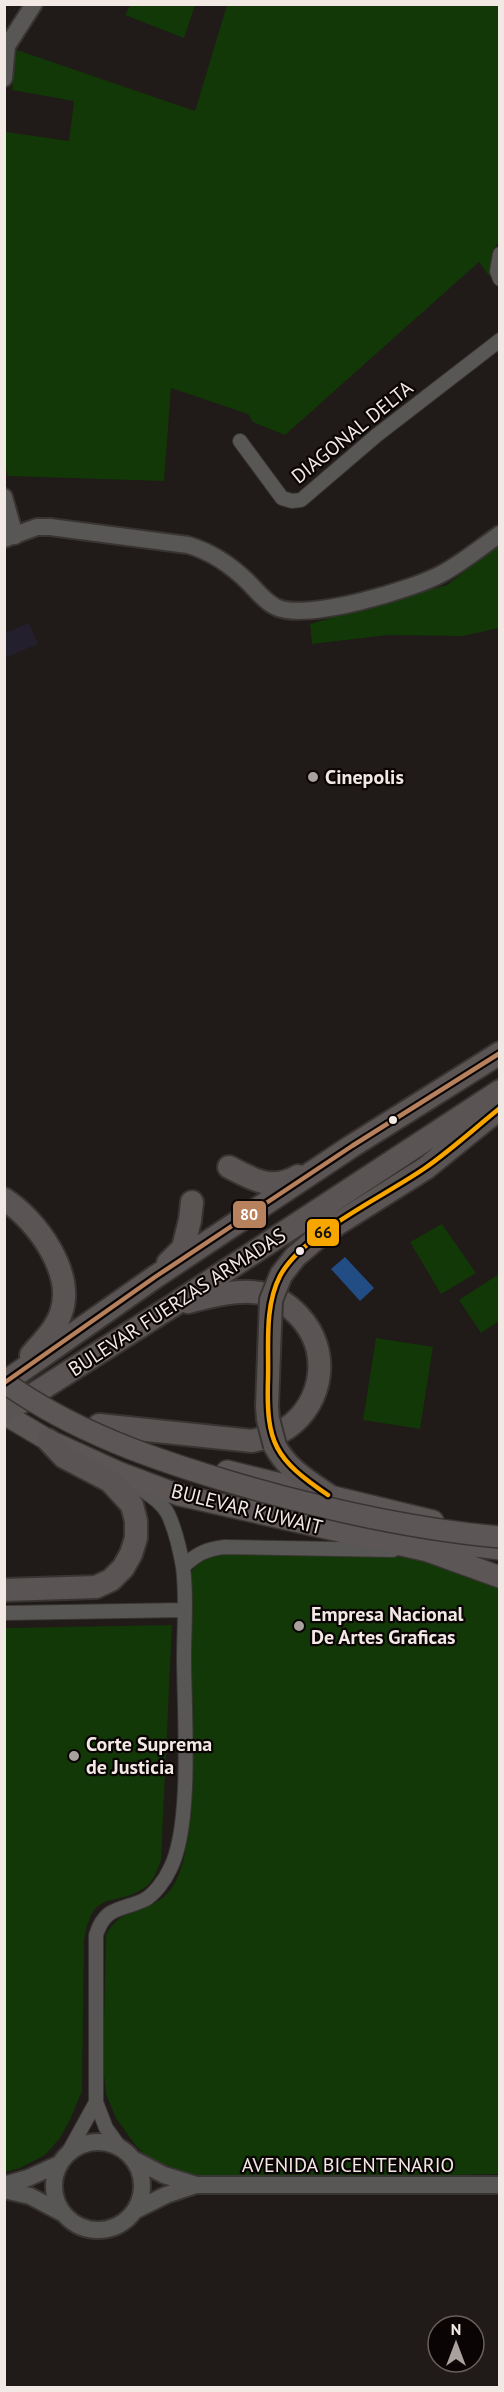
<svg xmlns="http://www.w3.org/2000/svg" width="504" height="2392" viewBox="0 0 504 2392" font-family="'PT Sans',sans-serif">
	<rect width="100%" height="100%" fill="#201a18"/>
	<path fill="#231f2d" d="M 29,623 L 38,644 L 5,658 L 5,633 Z"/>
	<path fill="#113806" d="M 131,4 L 195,4 L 195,5 L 184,38 L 125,15 Z
		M 227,5 L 499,5 L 500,239 L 492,252 L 490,277 L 479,262 L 285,435 L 253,422 L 248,414 L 171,388 L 164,481 L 8,476 L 4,463 L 4,157 L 6,132 L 69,141 L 74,101 L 12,90 L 17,50 L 195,111 Z
		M 499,545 L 499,628 L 463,636 L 387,635 L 312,644 L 310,624 L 447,585 Z
		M 442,1224 L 476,1273 L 441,1294 L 410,1242 Z
		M 499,1274 L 499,1321 L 481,1333 L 459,1300 Z
		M 376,1338 L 433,1347 L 420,1429 L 363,1420 Z
		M 214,1552 L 426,1555 L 499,1583 L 499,2174 L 205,2180 L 179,2175 L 151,2160 L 136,2146 L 116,2118 L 106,2094 L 103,2065 L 106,1935 C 122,1903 151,1916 171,1889 C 198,1853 191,1745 190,1700 C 189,1658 189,1617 188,1576 L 200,1560 Z
		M 172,1625 L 161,1860 C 158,1868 154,1880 148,1885 C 116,1911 93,1883 84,1942 L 82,2091 L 70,2120 L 60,2138 L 45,2155 L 20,2168 L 5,2172 L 5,1628 Z"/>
	<path fill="#224c84" d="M 345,1257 L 374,1288 L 360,1301 L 331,1269 Z"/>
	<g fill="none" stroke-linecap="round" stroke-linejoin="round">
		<g stroke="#383431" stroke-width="16">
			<path id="minor" d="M 500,254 L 497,271 L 500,279
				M 240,441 L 282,498 L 292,501 L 301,500 L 377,435 L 500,340
				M 183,1567 C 196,1554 206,1549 225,1547 L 393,1550
				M 4,1613 L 184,1610
				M 121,2149 L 106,2128 L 96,2102 L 96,1935 C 105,1906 120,1911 144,1900 C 154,1895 165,1880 170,1869 C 193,1825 184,1710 184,1658 C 184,1628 187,1596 183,1567 C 180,1550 175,1529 168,1514 C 161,1501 146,1493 134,1484
				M 68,2153 L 96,2102"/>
		</g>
		<g stroke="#383431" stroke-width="20">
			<path id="tertiary" d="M 4,78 L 7,46 L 34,4
				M 4,497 L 15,536
				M 4,539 L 37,527 L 50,527 L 188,545 C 212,552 231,565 249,583 C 257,591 265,602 276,607 C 305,622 415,589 443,573 C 463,562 481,547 500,534
				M54 2186a44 44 0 1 1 88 0a44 44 0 1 1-88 0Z
				M 133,2159 L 164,2175 L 196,2185 L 500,2185
				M 4,2185 L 28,2178 L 59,2164
				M 4,2190 L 30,2196 L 62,2213
				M 136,2210 L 166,2195 L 196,2185"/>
		</g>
		<g stroke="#383431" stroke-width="24">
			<path id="primary" d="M 4,1414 L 48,1440 L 118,1472 L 179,1495 L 428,1551 L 500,1577
				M 227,1471 L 433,1521
				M 426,1540 L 500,1549"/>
		</g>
		<g stroke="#383431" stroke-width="26">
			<path id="trunk" d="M 229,1167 C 254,1180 271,1191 298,1176
				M 4,1199 C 37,1220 75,1273 61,1313 C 56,1329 42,1342 31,1355
				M 295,1257 L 323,1233 L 426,1168 L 500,1108
				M 168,1263 L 183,1248 L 190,1220 L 192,1202
				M 4,1383 L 155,1277 L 352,1146 L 500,1053
				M 4,1413 L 172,1306 L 500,1091
				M 99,1425 L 252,1441 C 264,1438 276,1436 287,1428 C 324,1402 331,1350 299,1316 C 289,1305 275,1296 260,1293 C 237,1289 211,1296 188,1302
				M 275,1446 C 287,1469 308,1481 328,1495
				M 4,1590 L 96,1587 L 111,1580 L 123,1568 L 131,1554 L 136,1538 L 136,1521 L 132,1505 L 110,1481 L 64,1457 L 48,1440"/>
		</g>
		<use href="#minor" stroke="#595656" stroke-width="14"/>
		<use href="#tertiary" stroke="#595656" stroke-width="16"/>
		<use href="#primary" stroke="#5c5656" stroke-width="21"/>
		<use href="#trunk" stroke="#5a5554" stroke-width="22"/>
		<g stroke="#383431" stroke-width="24" stroke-linecap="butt">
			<path id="primary-bridge" d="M 4,1382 C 74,1432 155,1460 237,1484 C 323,1509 410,1529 500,1537"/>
		</g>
		<g stroke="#383431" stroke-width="26" stroke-linecap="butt">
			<path id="trunk-bridge" d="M 275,1446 L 268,1419 L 267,1406 L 271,1300 L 281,1275 L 295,1257"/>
		</g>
		<use href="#primary-bridge" stroke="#5c5656" stroke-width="21"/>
		<use href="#trunk-bridge" stroke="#5a5554" stroke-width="22"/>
		<g stroke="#0a0504" stroke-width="9">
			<path id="bus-1" d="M 4,1383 L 155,1277 L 352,1146 L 500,1053"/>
		</g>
		<g stroke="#0a0504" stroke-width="9">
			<path id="bus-2" d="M 328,1495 C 275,1459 266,1444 268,1379 C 269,1346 264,1307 280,1276 C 302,1234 385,1196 425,1168 C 451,1150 475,1128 500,1108"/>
		</g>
		<use href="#bus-1" stroke="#b6815c" stroke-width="4.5"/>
		<use href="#bus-2" stroke="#f7a600" stroke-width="4.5"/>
	</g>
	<g fill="#a8a19d" stroke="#0a0504" stroke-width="2">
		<circle cx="313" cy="777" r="6"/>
		<circle cx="299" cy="1626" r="6"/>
		<circle cx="74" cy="1756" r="6"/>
	</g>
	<g fill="#f2e9e5" stroke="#0a0504" stroke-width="2">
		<circle cx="393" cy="1120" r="5"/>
		<circle cx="300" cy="1251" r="5"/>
	</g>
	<g text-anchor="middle" stroke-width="4.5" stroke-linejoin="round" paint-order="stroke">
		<g font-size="20" fill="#f2e9e5" stroke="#0a0504">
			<text transform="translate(352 432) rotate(-39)" y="7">DIAGONAL DELTA</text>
			<text transform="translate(177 1302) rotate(-33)" y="7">BULEVAR FUERZAS ARMADAS</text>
			<text transform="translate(247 1509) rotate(14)" y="7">BULEVAR KUWAIT</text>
			<text x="348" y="2172">AVENIDA BICENTENARIO</text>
		</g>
		<g font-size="20" font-weight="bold" fill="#f2e9e5" stroke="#0a0504" text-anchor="start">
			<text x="325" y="784">Cinepolis</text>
			<text x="311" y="1621">Empresa Nacional<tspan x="311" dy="23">De Artes Graficas</tspan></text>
			<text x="86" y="1751">Corte Suprema<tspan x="86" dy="23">de Justicia</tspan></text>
		</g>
	</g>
	<g stroke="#0a0504" stroke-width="2">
		<rect x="232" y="1200" width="35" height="29" rx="6" fill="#b6815c"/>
		<rect x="306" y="1218" width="34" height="29" rx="6" fill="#f7a600"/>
	</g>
	<g font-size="16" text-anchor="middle" font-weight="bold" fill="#fff">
		<text x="249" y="1220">80</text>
	</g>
	<g font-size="16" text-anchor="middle" font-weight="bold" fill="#111">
		<text x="323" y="1238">66</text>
	</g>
	<rect width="504" height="2392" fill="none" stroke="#f2e9e5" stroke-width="12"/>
	<g transform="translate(456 2344)"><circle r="28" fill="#0a0504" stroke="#67605e" stroke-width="1.5"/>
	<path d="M0-4.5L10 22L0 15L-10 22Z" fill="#a8a19d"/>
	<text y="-9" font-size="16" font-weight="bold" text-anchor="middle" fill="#f2e9e5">N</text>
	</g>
</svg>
